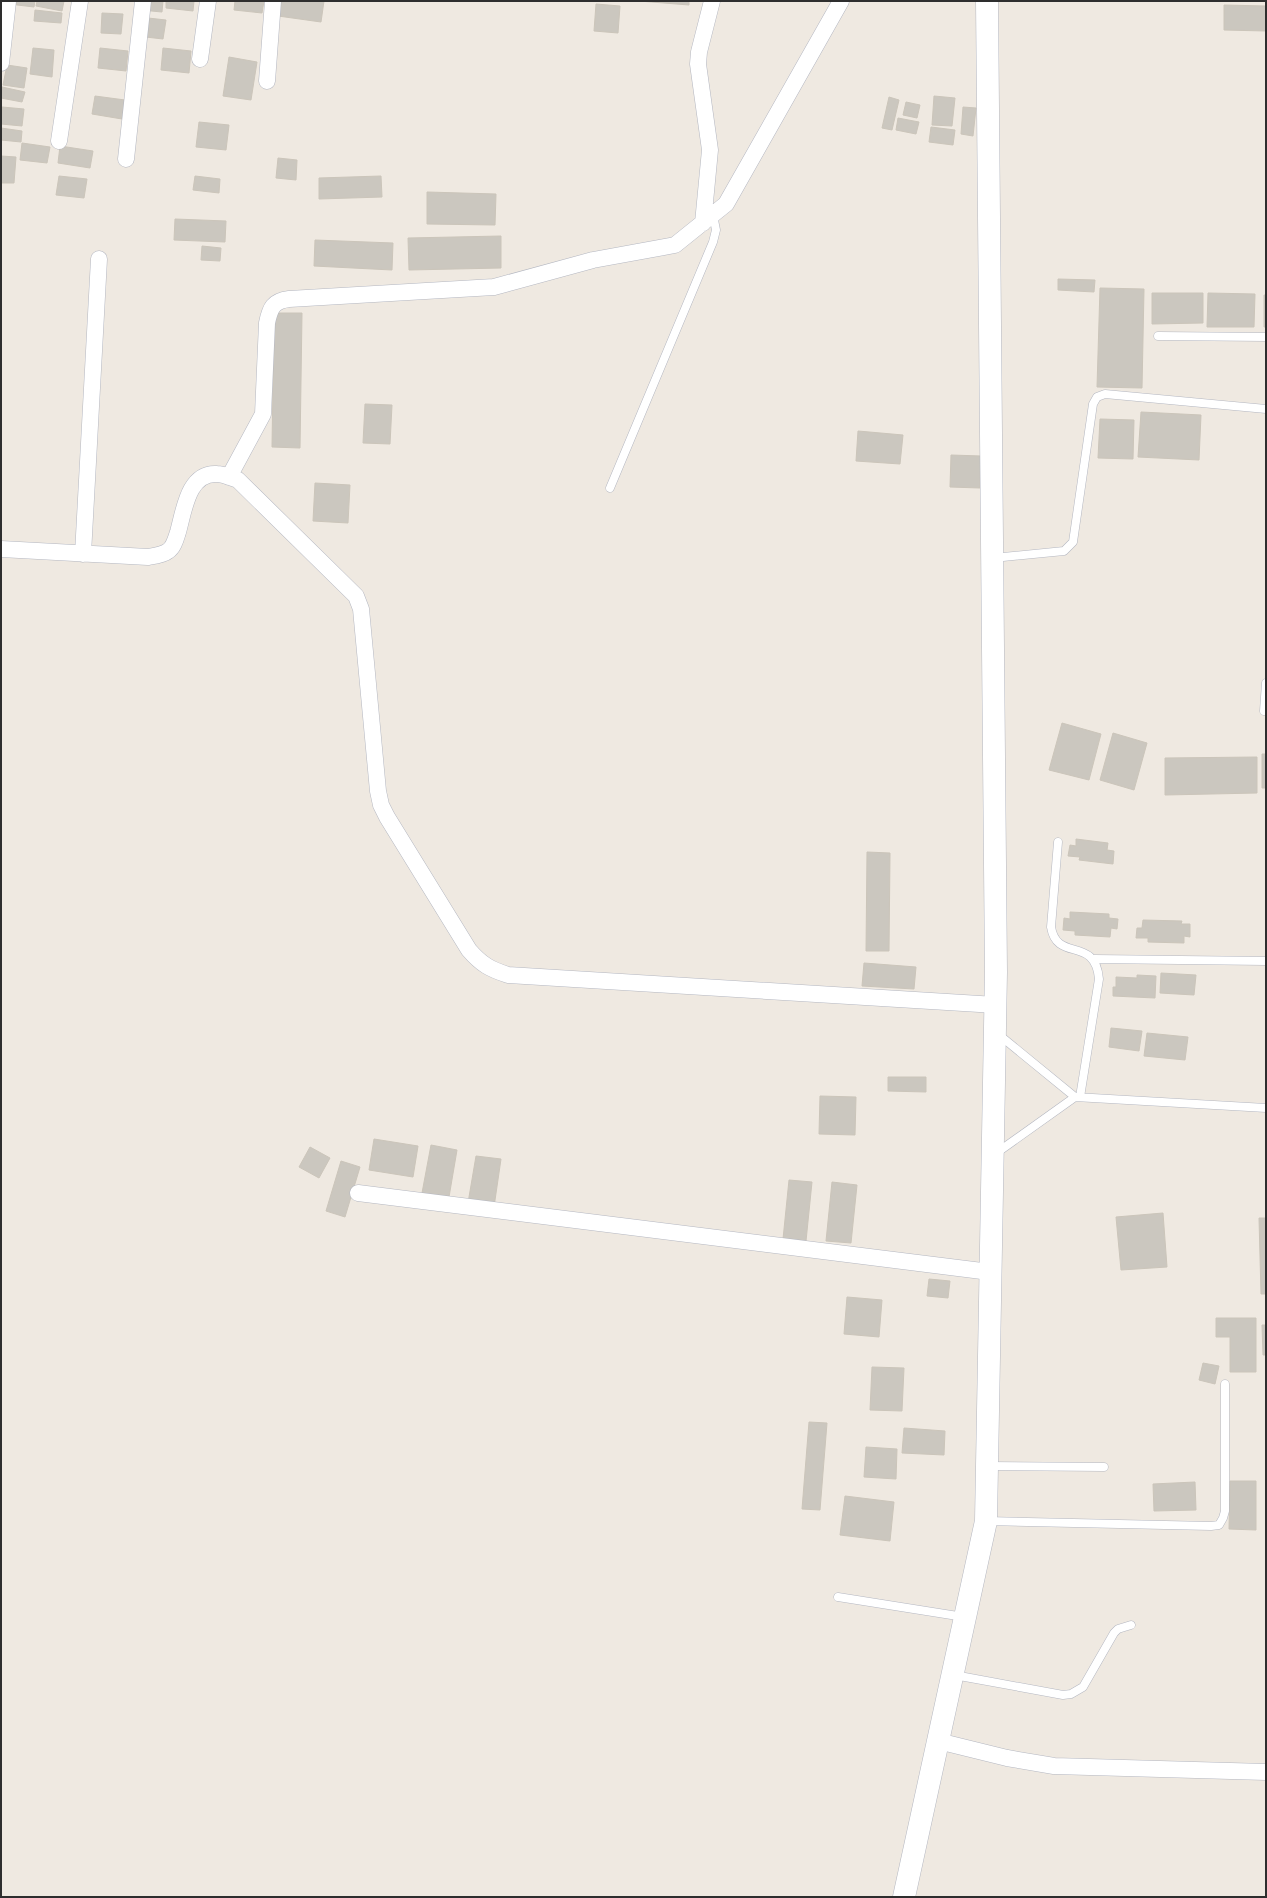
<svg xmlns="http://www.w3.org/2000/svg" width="1267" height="1898" viewBox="0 0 1267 1898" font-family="'PT Sans Narrow',sans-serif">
	<rect width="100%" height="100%" fill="#efe9e1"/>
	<path fill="#cbc7bf" stroke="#cbc5ba" d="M 9,1 L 35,1 L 34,7 L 9,4 Z
		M 37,1 L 64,1 L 62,11 L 36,6 Z
		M 142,1 L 163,1 L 162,12 L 141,10 Z
		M 166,1 L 194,1 L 193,11 L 166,8 Z
		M 235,1 L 264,1 L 262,13 L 234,10 Z
		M 273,1 L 324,1 L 321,22 L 271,15 Z
		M 639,1 L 689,1 L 689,5 Z
		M 596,4 L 620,6 L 618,33 L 594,31 Z
		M 1224,5 L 1266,6 L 1266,31 L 1224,30 Z
		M 35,10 L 62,13 L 61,23 L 34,21 Z
		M 102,13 L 123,14 L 121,34 L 101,33 Z
		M 139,17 L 166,20 L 163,39 L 137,36 Z
		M 33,48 L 54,50 L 52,77 L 30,74 Z
		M 100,48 L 128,51 L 126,71 L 98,68 Z
		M 163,48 L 191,51 L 189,73 L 161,70 Z
		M 229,57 L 257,62 L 251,100 L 223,96 Z
		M 7,65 L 27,68 L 24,88 L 3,85 Z
		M 2,87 L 25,92 L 22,102 L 1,98 Z
		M 95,96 L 125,100 L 122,119 L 92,114 Z
		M 934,96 L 955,98 L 952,126 L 932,125 Z
		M 889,97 L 899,100 L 892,130 L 882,128 Z
		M 906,102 L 920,105 L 917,118 L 903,115 Z
		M 2,107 L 24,109 L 22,126 L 1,124 Z
		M 963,107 L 976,108 L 973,136 L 961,134 Z
		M 898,118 L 919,122 L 916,134 L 896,130 Z
		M 199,122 L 229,125 L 226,150 L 196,147 Z
		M 931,127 L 955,130 L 953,145 L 929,142 Z
		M 1,128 L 22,131 L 21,142 L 1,140 Z
		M 22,143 L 50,147 L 47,163 L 20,160 Z
		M 60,146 L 93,151 L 90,168 L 58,163 Z
		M 1,156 L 16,157 L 14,183 L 1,183 Z
		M 278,158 L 297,160 L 296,180 L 276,178 Z
		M 59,176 L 87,179 L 84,198 L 56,195 Z
		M 195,176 L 220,179 L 219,193 L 193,190 Z
		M 381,176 L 382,197 L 319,199 L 319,178 Z
		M 427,192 L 496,194 L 495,225 L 427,224 Z
		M 175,219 L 226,221 L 225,242 L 174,240 Z
		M 501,236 L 501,268 L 409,270 L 408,238 Z
		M 315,240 L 393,243 L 392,270 L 314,266 Z
		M 202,246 L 221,248 L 220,261 L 201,260 Z
		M 1058,279 L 1095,280 L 1094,292 L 1058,290 Z
		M 1100,288 L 1144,289 L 1142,388 L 1097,387 Z
		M 1152,293 L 1203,293 L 1203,323 L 1152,324 Z
		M 1208,293 L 1255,294 L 1254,327 L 1207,327 Z
		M 1264,295 L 1266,295 L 1266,327 L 1264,327 Z
		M 274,313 L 302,313 L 300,448 L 272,447 Z
		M 365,404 L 392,405 L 390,444 L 363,443 Z
		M 1141,412 L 1201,415 L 1199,460 L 1138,457 Z
		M 1100,419 L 1134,420 L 1133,459 L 1098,458 Z
		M 858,431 L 903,435 L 900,464 L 856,461 Z
		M 951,455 L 981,456 L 980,488 L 950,487 Z
		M 315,483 L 350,485 L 348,523 L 313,521 Z
		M 1062,723 L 1101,734 L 1089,780 L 1049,770 Z
		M 1113,733 L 1147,743 L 1134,790 L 1100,780 Z
		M 1262,754 L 1266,754 L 1266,788 L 1262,788 Z
		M 1257,757 L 1257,793 L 1165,795 L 1165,758 Z
		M 1076,839 L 1108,843 L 1107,850 L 1114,851 L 1113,864 L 1079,860 L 1080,857 L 1068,856 L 1070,845 L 1076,846 Z
		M 867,852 L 890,853 L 889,951 L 866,951 Z
		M 1070,912 L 1109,914 L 1109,918 L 1118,919 L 1117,929 L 1111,928 L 1110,937 L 1075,935 L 1075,931 L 1063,930 L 1064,918 L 1070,919 Z
		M 1143,920 L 1182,921 L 1181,924 L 1190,924 L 1190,937 L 1184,936 L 1184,943 L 1148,942 L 1148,938 L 1136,938 L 1137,928 L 1142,928 Z
		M 864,963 L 916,967 L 914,989 L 862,986 Z
		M 1161,973 L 1196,975 L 1194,995 L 1160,993 Z
		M 1137,975 L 1156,976 L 1155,998 L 1113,996 L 1113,987 L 1116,987 L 1116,977 L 1137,978 Z
		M 1111,1028 L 1142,1031 L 1139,1051 L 1109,1047 Z
		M 1147,1033 L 1188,1037 L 1185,1060 L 1144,1056 Z
		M 888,1077 L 926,1077 L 926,1092 L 888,1091 Z
		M 820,1096 L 856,1097 L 855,1135 L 819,1134 Z
		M 374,1139 L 418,1146 L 413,1177 L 369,1170 Z
		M 431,1145 L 457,1150 L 449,1197 L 422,1193 Z
		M 310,1147 L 330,1158 L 319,1178 L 299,1167 Z
		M 476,1156 L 501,1159 L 494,1207 L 468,1203 Z
		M 341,1161 L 360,1167 L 345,1217 L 326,1211 Z
		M 789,1180 L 812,1182 L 806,1241 L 783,1239 Z
		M 832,1182 L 857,1185 L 851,1243 L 826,1241 Z
		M 1163,1213 L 1167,1267 L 1121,1270 L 1116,1217 Z
		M 1259,1218 L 1266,1218 L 1266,1294 L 1261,1294 Z
		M 929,1279 L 950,1281 L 948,1298 L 927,1296 Z
		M 847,1297 L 882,1300 L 879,1337 L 844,1334 Z
		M 1216,1318 L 1256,1318 L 1256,1372 L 1230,1372 L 1230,1337 L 1216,1337 Z
		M 1262,1325 L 1266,1325 L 1266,1355 L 1263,1355 Z
		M 1203,1363 L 1219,1366 L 1215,1384 L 1199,1380 Z
		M 872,1367 L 904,1368 L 902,1411 L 870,1410 Z
		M 809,1422 L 827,1423 L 820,1510 L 802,1509 Z
		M 904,1428 L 945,1431 L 944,1455 L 902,1453 Z
		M 866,1447 L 897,1449 L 896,1479 L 864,1477 Z
		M 1230,1481 L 1256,1481 L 1256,1530 L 1229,1529 Z
		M 1195,1482 L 1196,1510 L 1154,1511 L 1153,1484 Z
		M 845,1496 L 894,1502 L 890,1541 L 840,1535 Z"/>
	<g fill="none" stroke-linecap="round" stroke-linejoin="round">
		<g stroke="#b4b7c1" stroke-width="9">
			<path id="lane" d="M 1158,336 L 1266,337
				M 610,488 L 713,242 L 716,230 L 713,215
				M 993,558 L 1064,551 L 1073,542 L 1093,404 L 1097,397 L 1105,394 L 1266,409
				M 1264,711 L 1266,683
				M 1058,842 L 1051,927 C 1057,963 1095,935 1099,979 L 1080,1097
				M 1094,959 L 1266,961
				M 998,1034 L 1075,1097
				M 995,1154 L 1075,1097 L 1266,1108
				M 987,1466 L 1104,1467
				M 986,1521 L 1211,1526 L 1219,1525 L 1223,1518 L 1225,1511 L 1225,1384
				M 838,1597 L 964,1617
				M 954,1675 L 1063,1695 L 1071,1694 L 1083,1687 L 1114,1633 L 1118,1629 L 1131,1625"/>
		</g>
		<g stroke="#b4b7c1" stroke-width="17">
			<path id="street" d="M 200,59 L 208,1
				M 1,63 L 8,1
				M 267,81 L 273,1
				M 59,141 L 80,1
				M 126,159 L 143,1
				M 703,223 L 710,150 L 698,64 L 699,52 L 712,1
				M 229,477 L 263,414 L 267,323 C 270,308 273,301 289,299 L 494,287 L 593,260 L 675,245 L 726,204 L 841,1
				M 1,549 L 148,557 C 154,556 163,555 168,551 C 174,547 176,538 178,532 C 184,511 188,472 217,474 C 224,474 231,478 238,480 L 356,596 L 361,609 L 378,791 L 381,805 L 387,817 L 469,950 C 482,965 490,969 508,975 L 996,1005
				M 83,554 L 99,259
				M 358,1193 L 990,1272
				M 938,1741 L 1007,1758 L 1054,1766 L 1266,1772"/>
		</g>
		<g stroke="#b4b7c1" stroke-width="23">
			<path id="secondary" d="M 904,1897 L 986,1521 L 996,972 L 987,1"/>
		</g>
		<use href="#lane" stroke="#fff" stroke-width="8"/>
		<use href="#street" stroke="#fff" stroke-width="16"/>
		<use href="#secondary" stroke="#fff" stroke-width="22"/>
	</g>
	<rect width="1267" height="1898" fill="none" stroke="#2e2e2e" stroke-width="4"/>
</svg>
